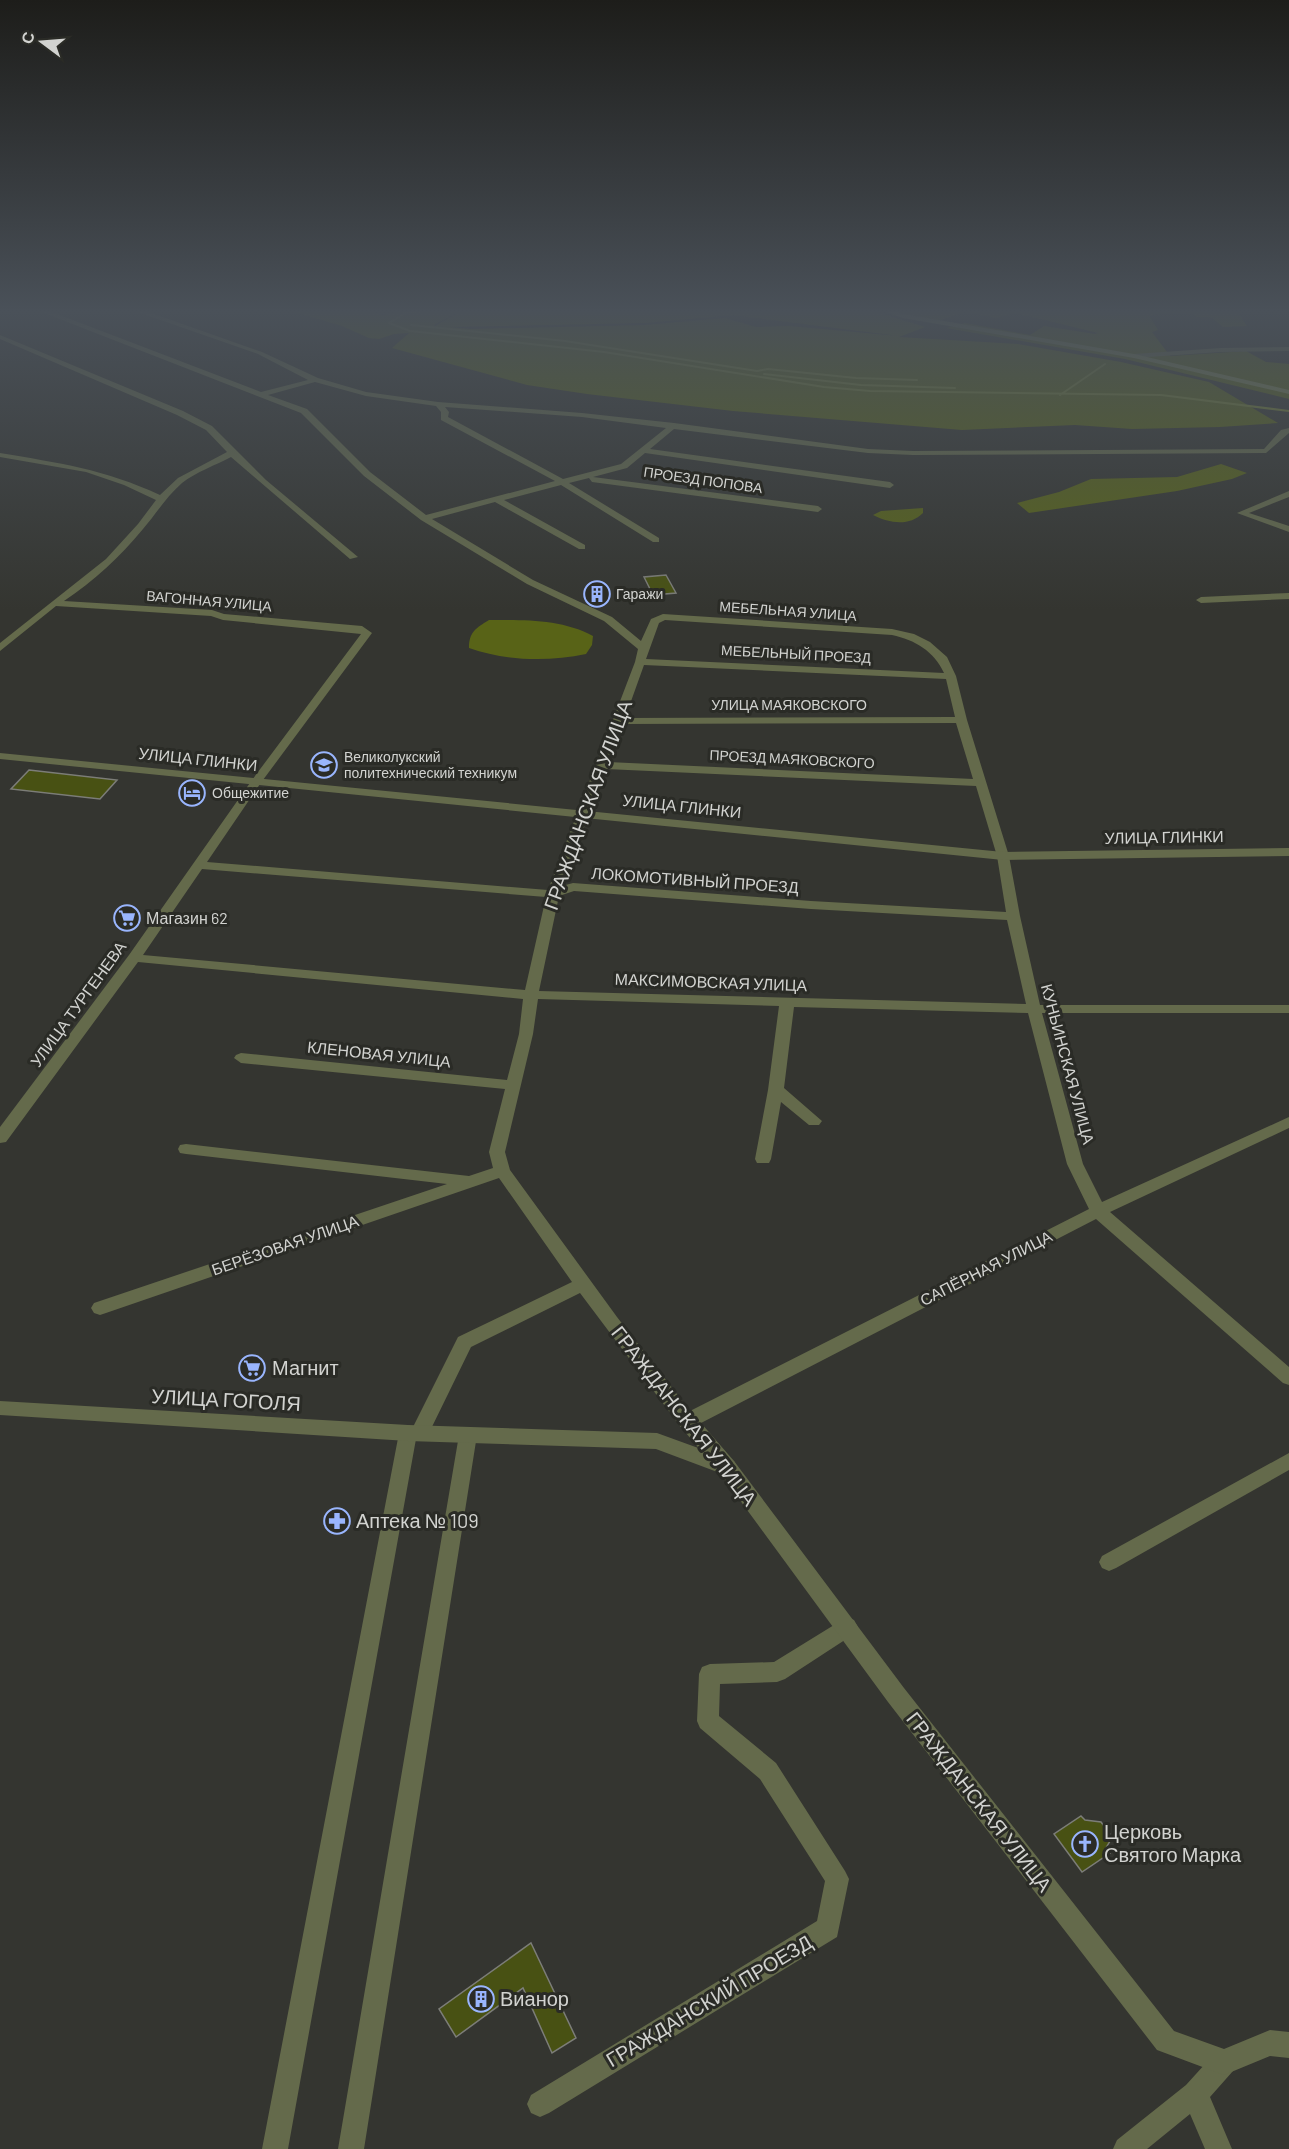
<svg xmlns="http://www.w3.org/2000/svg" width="1289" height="2149" viewBox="0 0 1289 2149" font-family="Barlow,sans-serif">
	<rect width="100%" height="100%" fill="#343530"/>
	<path fill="#586317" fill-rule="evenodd" d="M 284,309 L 356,309 L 384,315 L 408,309 L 463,309 L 434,325 L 435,326 L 465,309 L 867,309 L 925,327 L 899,337 L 1018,344 L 1121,362 L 1209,382 L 1278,423 L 1220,427 L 1132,429 L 1075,425 L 962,430 L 733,411 L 587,394 L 527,385 L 392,348 L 409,333 L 394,334 L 379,339 L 369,338 L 342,326 ZM 733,315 L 899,336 L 789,326 L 756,327 L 725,318 L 645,325 L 471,329 L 450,327 L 645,323 Z
		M 885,309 L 947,309 L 962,313 L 937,321 Z
		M 976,309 L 1289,309 L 1289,312 L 1237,311 L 1247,326 L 1223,327 L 1211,317 L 1196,317 L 1190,312 L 1149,315 L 1158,330 L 1152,332 L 1170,356 L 1246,351 L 1266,362 L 1289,364 L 1289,399 L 1125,359 L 946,328 L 965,323 L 1030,335 L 1044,326 L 1095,334 L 1098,333 L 1016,313 L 996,318 L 968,312 Z
		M 1221,464 L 1247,473 L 1232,479 L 1177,491 L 1029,513 L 1017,503 L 1059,492 L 1091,479 L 1177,477 Z
		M 923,508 L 923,513 C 909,527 889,523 873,515 L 881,511 Z
		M 489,620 C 524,620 562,619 593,636 L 592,645 L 586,654 C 548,662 506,661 469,648 C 469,632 476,628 489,620 Z"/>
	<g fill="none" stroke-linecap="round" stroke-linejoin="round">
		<path stroke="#768233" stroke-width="2" d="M 436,309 L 405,313 L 389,323 L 410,331 L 604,352 L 824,387 L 870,391 L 1161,395 L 1289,411
			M 411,325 L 565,341 L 757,371 L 768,369 L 856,378 L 917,380
			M 764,374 L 861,385 L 955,388
			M 1060,395 L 1105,364"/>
	</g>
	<path fill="#485113" stroke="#7c7d78" stroke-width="1.5" d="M 666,575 L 676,593 L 653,595 L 644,577 Z
		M 29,770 L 117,780 L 100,799 L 11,789 Z
		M 1081,1816 L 1085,1820 L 1101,1822 L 1110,1834 L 1110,1841 L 1106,1848 L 1110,1853 L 1082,1872 L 1054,1834 Z
		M 531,1943 L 576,2038 L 552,2053 L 523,1988 L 456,2037 L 439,2009 Z"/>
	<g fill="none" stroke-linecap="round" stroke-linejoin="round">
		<path fill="#646a4b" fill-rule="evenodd" d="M 34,309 L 44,309 L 261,392 L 308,380 L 258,354 L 129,309 L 140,309 L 262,352 L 318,378 L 366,392 L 438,402 L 582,413 L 674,423 L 868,449 L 913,451 L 1264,449 L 1281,430 L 1289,428 L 1289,433 L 1266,453 L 913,455 L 868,453 L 674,429 L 650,449 L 890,482 L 894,485 L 890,488 L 645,453 L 627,468 L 593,477 L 818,506 L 822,509 L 818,512 L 592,482 L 589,478 L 569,483 L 659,538 L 659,542 L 653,542 L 561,485 L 504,500 L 585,545 L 585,549 L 579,549 L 495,502 L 432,519 L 533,580 L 612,617 L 641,641 L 651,619 L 663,614 L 892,629 L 914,634 L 930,642 L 947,657 L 956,676 L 967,720 L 1009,856 L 1020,916 L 1040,1005 L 1289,1005 L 1289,1013 L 1042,1013 L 1083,1164 L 1102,1202 L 1289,1117 L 1289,1128 L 1110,1212 L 1289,1367 L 1289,1385 L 1283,1383 L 1096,1219 L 701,1423 L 734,1461 L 737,1467 L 734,1473 L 727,1475 L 720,1473 L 680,1426 L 580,1293 L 471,1347 L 427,1437 L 416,1439 L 288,2149 L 262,2149 L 399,1433 L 401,1428 L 408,1425 L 413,1427 L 458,1337 L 572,1282 L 499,1178 L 106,1313 L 100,1315 L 94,1313 L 91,1308 L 94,1303 L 447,1184 L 186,1154 L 180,1153 L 178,1149 L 180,1145 L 186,1144 L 469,1176 L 493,1168 L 489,1152 L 505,1089 L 241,1063 L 234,1058 L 236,1055 L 241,1053 L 507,1080 L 519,1034 L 523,999 L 138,962 L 6,1142 L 0,1143 L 0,1127 L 129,955 L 252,780 L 361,634 L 223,620 L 211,616 L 56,606 L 0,651 L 0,643 L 106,559 L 138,524 L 156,500 L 124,485 L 86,472 L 0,457 L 0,453 C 59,463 104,469 160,495 L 178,478 L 227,452 L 206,430 L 177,415 L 0,339 L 0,335 L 183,411 L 212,426 L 266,480 L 358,557 L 350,559 L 231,457 C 216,465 196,472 182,483 C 166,497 156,514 143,529 C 120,557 94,581 64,601 L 212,610 L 224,614 L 362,626 L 372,633 L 260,784 L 207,862 L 548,890 L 635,662 L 638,649 L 604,621 L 527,584 L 421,520 L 364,476 L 301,413 ZM 315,382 L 366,396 L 436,406 L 441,412 L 441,420 L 555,481 L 426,515 L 370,472 L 307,409 L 268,395 ZM 445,407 L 582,417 L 666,428 L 621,464 L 563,479 L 448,417 L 449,412 ZM 665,620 L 892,635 C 915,640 934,651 944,673 L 646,659 L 659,623 ZM 644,665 L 946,679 L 955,717 L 625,718 ZM 956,723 L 973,779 L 608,762 L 622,724 ZM 606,769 L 976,786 L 997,856 L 1006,912 L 811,901 L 573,883 L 562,886 ZM 202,869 L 546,897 L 525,990 L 143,955 ZM 574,891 L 811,909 L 1007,920 L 1026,1004 L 539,991 L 559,896 ZM 538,999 L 779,1006 L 768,1090 L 755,1159 L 757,1163 L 769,1163 L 771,1159 L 781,1102 L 809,1125 L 819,1125 L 822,1121 L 784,1088 L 794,1007 L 1028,1013 L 1067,1164 L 1089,1209 L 690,1411 L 617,1317 L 510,1170 L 505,1152 L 533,1034 Z
			M 1289,347 L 1289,351 L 1221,352 L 1134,358 L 1130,356 L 1134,354 L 1221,348 Z
			M 1289,491 L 1289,497 L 1249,513 L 1289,526 L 1289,532 L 1237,513 Z
			M 1289,593 L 1289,599 L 1201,603 L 1196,600 L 1201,597 Z
			M 468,1427 L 475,1430 L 477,1435 L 364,2149 L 338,2149 L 459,1435 L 461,1430 Z
			M 1289,1453 L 1289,1470 L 1116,1568 L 1109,1571 L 1102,1568 L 1099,1562 L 1102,1556 Z
			M 847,1617 L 854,1620 L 858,1627 L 854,1634 L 785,1679 L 777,1682 L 720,1684 L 719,1716 L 776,1763 L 845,1871 L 849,1879 L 837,1937 L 549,2113 L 540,2117 L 531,2113 L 527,2104 L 531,2095 L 817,1921 L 825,1881 L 760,1779 L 700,1728 L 697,1721 L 699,1674 L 702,1667 L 710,1664 L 774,1662 Z
			M 1224,2049 L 1233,2053 L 1237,2062 L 1233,2071 L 1210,2097 L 1232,2149 L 1205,2149 L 1190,2114 L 1147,2149 L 1113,2149 L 1117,2140 L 1186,2085 L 1215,2053 Z"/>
		<path fill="#646a4b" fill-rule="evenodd" d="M 0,753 L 1003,852 L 1289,848 L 1289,856 L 1003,860 L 0,759 Z
			M 0,1401 L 408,1425 L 657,1433 L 734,1461 L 904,1688 L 1174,2031 L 1224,2049 L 1270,2030 L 1289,2032 L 1289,2058 L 1270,2056 L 1224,2075 L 1157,2050 L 888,1702 L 720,1473 L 656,1449 L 408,1441 L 0,1415 Z"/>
		<path fill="#7e8856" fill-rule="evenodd" d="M 878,309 L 889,309 L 904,314 L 1134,354 L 1289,390 L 1289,394 L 1134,358 L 903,318 Z"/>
	</g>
	<linearGradient id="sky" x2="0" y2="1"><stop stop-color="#1d1d1a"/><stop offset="0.51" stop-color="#4a5159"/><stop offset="1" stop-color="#4a5159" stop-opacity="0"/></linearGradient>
	<rect width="1289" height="610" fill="url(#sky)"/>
	<defs>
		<g id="building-ring" transform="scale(1.35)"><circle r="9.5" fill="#2a2b26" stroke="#99b5fd" stroke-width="1.5"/><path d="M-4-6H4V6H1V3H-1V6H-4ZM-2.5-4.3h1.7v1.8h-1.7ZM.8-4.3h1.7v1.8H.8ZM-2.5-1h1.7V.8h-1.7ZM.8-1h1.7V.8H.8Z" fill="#99b5fd"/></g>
		<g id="university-ring" transform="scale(1.35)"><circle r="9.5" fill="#2a2b26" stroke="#99b5fd" stroke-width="1.5"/><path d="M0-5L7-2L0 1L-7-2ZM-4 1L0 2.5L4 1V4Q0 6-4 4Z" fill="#99b5fd"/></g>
		<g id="hotel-ring" transform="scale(1.35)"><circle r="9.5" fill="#2a2b26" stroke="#99b5fd" stroke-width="1.5"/><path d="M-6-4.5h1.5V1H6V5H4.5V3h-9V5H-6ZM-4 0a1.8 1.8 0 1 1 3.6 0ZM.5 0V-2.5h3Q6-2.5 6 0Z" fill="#99b5fd"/></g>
		<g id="supermarket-ring" transform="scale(1.35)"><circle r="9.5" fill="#2a2b26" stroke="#99b5fd" stroke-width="1.5"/><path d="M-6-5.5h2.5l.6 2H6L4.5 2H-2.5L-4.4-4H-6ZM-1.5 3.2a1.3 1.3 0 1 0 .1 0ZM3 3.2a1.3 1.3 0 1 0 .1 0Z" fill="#99b5fd"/></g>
		<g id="pharmacy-ring" transform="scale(1.35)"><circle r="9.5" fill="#2a2b26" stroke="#99b5fd" stroke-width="1.5"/><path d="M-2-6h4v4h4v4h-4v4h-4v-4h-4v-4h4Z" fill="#99b5fd"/></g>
		<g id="church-ring" transform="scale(1.35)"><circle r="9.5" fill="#2a2b26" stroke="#99b5fd" stroke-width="1.5"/><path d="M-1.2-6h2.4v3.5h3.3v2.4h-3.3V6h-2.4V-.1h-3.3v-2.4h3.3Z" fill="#99b5fd"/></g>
	</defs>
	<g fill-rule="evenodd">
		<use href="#building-ring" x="597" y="594"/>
		<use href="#university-ring" x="324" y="765"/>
		<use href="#hotel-ring" x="192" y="793"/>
		<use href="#supermarket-ring" x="127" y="918"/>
		<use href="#supermarket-ring" x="252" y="1368"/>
		<use href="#pharmacy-ring" x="337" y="1521"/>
		<use href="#church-ring" x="1085" y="1844"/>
		<use href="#building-ring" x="481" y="1999"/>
	</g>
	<g text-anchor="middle" stroke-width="6" stroke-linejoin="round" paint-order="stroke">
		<g font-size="14" fill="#d2d3d0" stroke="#2a2b26">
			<text transform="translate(703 480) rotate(8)" y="5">ПРОЕЗД ПОПОВА</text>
			<text transform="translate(209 601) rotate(5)" y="5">ВАГОННАЯ УЛИЦА</text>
			<text transform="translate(788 611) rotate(4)" y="5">МЕБЕЛЬНАЯ УЛИЦА</text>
			<text transform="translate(796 654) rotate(3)" y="5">МЕБЕЛЬНЫЙ ПРОЕЗД</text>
			<text x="789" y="710">УЛИЦА МАЯКОВСКОГО</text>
			<text transform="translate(792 759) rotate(3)" y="5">ПРОЕЗД МАЯКОВСКОГО</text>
		</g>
		<g font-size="14" fill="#d2d3d0" stroke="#2a2b26" text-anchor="start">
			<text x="616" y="599">Гаражи</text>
			<text x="344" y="762">Великолукский<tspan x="344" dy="16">политехнический техникум</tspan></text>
			<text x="212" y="798">Общежитие</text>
		</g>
		<g font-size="16" fill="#d2d3d0" stroke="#2a2b26">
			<text transform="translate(198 759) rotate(6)" y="6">УЛИЦА ГЛИНКИ</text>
			<text transform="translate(682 806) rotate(6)" y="6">УЛИЦА ГЛИНКИ</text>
			<text transform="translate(1164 837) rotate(-1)" y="6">УЛИЦА ГЛИНКИ</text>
			<text transform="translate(695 880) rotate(4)" y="6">ЛОКОМОТИВНЫЙ ПРОЕЗД</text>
			<text transform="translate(711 982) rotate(2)" y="6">МАКСИМОВСКАЯ УЛИЦА</text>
			<text transform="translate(78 1004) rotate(-54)" y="6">УЛИЦА ТУРГЕНЕВА</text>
			<text transform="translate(379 1054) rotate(6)" y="6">КЛЕНОВАЯ УЛИЦА</text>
			<text transform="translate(1068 1064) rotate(75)" y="6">КУНЬИНСКАЯ УЛИЦА</text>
			<text transform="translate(285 1245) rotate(-19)" y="6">БЕРЁЗОВАЯ УЛИЦА</text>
			<text transform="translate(986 1268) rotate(-27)" y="6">САПЁРНАЯ УЛИЦА</text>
		</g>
		<g font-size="16" fill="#d2d3d0" stroke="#2a2b26" text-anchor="start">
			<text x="146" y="924">Магазин 62</text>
		</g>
		<g font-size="20" fill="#d2d3d0" stroke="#2a2b26">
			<text transform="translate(588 805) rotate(-70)" y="7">ГРАЖДАНСКАЯ УЛИЦА</text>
			<text transform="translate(226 1400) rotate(3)" y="7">УЛИЦА ГОГОЛЯ</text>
			<text transform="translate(684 1416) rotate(52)" y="7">ГРАЖДАНСКАЯ УЛИЦА</text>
			<text transform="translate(979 1802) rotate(52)" y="7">ГРАЖДАНСКАЯ УЛИЦА</text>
			<text transform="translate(709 2001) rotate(-31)" y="7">ГРАЖДАНСКИЙ ПРОЕЗД</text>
		</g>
		<g font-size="20" fill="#d2d3d0" stroke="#2a2b26" text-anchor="start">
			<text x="272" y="1375">Магнит</text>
			<text x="356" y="1528">Аптека № 109</text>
			<text x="1104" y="1839">Церковь<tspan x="1104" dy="23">Святого Марка</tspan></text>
			<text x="500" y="2006">Вианор</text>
		</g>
	</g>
	<g transform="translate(42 42) rotate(286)" stroke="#2a2b26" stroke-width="4.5" paint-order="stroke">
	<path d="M0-4.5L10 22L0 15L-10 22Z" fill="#d2d3d0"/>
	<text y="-9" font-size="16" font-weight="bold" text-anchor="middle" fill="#d2d3d0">С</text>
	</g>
</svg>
